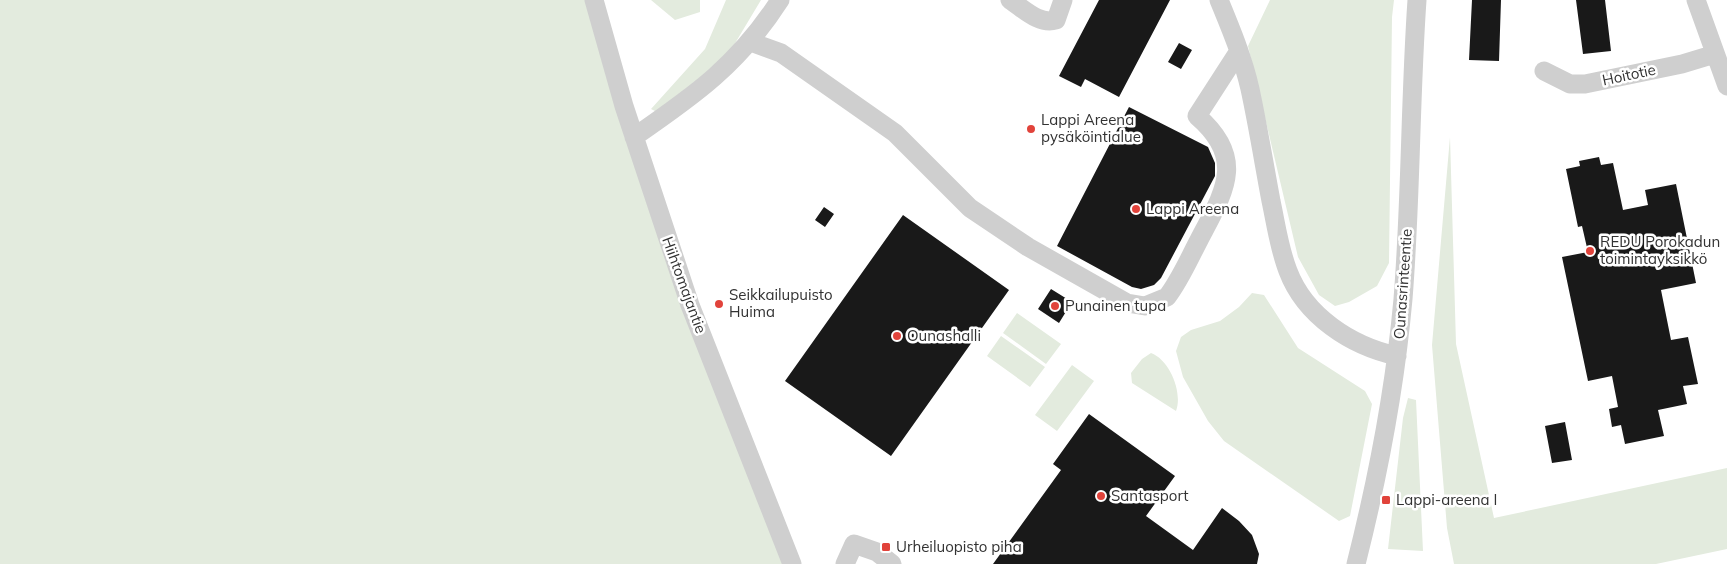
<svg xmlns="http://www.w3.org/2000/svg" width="1727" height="564" viewBox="0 0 1727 564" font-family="Mulish,sans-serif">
	<rect width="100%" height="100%" fill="#fff"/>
	<path fill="#e3ebde" d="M 0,0 L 594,0 L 624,106 L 792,564 L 0,564 Z
		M 651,0 L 700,0 L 700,12 L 675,20 Z
		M 726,0 L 761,0 L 728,55 L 657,112 L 651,109 L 705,49 Z
		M 1270,0 L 1394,0 L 1392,17 L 1389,263 L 1377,286 L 1349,302 L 1335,306 L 1319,295 L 1298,257 L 1248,46 Z
		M 1450,137 L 1456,344 L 1494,518 L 1727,468 L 1727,549 L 1656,564 L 1454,564 L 1447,528 L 1432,345 Z
		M 1252,293 L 1264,295 L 1298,348 L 1365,391 L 1372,404 L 1350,516 L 1339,521 L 1224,441 L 1208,421 L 1183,377 L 1176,351 L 1181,337 L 1191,330 L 1220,321 L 1239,307 Z
		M 1017,313 L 1061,344 L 1046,364 L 1003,333 Z
		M 1001,336 L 1045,367 L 1030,387 L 987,356 Z
		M 1151,353 C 1170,360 1183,393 1176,411 L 1132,383 L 1131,373 L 1142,359 Z
		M 1072,365 L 1094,381 L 1057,431 L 1035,415 Z
		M 1408,398 L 1416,400 L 1423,551 L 1388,549 L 1403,418 Z"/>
	<path fill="#191919" d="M 1099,0 L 1170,0 L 1119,97 L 1085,79 L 1081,87 L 1059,76 Z
		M 1472,0 L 1501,0 L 1499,61 L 1469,60 Z
		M 1576,0 L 1605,0 L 1611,51 L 1583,54 Z
		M 1179,43 L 1192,50 L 1181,69 L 1168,62 Z
		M 1129,107 L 1208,147 L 1215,163 L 1215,176 L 1161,278 L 1154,285 L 1141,289 L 1132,287 L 1057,246 Z
		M 1599,157 L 1601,165 L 1613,163 L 1623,210 L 1648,205 L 1645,190 L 1676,184 L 1696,283 L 1661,290 L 1671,340 L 1688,337 L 1698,384 L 1683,386 L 1687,404 L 1658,410 L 1664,436 L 1625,444 L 1621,425 L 1612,427 L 1609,409 L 1618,407 L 1612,376 L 1588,381 L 1562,257 L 1588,252 L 1582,226 L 1578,227 L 1566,169 L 1580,166 L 1579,161 Z
		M 824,207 L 834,214 L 825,227 L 815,220 Z
		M 903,215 L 1009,290 L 891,456 L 785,381 Z
		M 1051,289 L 1072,302 L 1059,323 L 1038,309 Z
		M 1089,414 L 1175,476 L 1146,516 L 1193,550 L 1222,508 L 1239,521 L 1252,535 L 1259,554 L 1257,564 L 993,564 L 1061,470 L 1053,464 Z
		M 1565,422 L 1572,460 L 1552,463 L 1545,426 Z"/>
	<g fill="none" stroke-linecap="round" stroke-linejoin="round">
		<path stroke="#cfcfcf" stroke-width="19" d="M 594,0 L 624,106 L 690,305 L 792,564
			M 1010,0 C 1024,9 1039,25 1056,20 L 1063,0
			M 1219,0 C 1231,29 1243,58 1250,89 C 1258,126 1264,164 1271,201 C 1276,224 1279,248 1288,271 C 1305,316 1351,346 1397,356
			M 1696,0 L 1727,86
			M 751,42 L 781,53 L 895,133 L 970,208 L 1028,247 L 1127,303 L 1145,306 L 1167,297 C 1180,280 1189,259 1199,240 C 1224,192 1247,159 1197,116 L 1239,51
			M 1544,71 L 1570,84 L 1585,84 L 1682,64 L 1715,54
			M 634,137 C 695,95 739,64 780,0
			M 845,564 L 854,544 L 877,552 L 892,564
			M 1356,564 C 1378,477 1395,388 1403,299 C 1411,200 1410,100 1417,0"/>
	</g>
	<g fill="#e1433b" stroke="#fff" stroke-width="2">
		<circle cx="1031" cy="129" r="5"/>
		<circle cx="1136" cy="209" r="5"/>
		<circle cx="1590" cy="251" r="5"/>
		<circle cx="719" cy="304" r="5"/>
		<circle cx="1055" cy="306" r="5"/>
		<circle cx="897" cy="336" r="5"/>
		<circle cx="1101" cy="496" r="5"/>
		<rect x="1381" y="495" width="10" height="10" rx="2.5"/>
		<rect x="881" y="542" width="10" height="10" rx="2.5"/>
	</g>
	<g text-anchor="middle" stroke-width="5" stroke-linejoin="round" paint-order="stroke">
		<g font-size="15" fill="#323232" stroke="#fff">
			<text transform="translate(1629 75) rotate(-12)" y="5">Hoitotie</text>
			<text transform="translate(1403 284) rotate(-86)" y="5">Ounasrinteentie</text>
			<text transform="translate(684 285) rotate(70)" y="5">Hiihtomajantie</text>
		</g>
		<g font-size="15" fill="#323232" stroke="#fff" text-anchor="start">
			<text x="1041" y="125">Lappi Areena<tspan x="1041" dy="17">pysäköintialue</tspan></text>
			<text x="1146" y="214">Lappi Areena</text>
			<text x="1600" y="247">REDU Porokadun<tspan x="1600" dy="17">toimintayksikkö</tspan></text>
			<text x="729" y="300">Seikkailupuisto<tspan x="729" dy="17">Huima</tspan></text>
			<text x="1065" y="311">Punainen tupa</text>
			<text x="907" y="341">Ounashalli</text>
			<text x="1111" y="501">Santasport</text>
			<text x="1396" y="505">Lappi-areena I</text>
			<text x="896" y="552">Urheiluopisto piha</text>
		</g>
	</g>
</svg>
